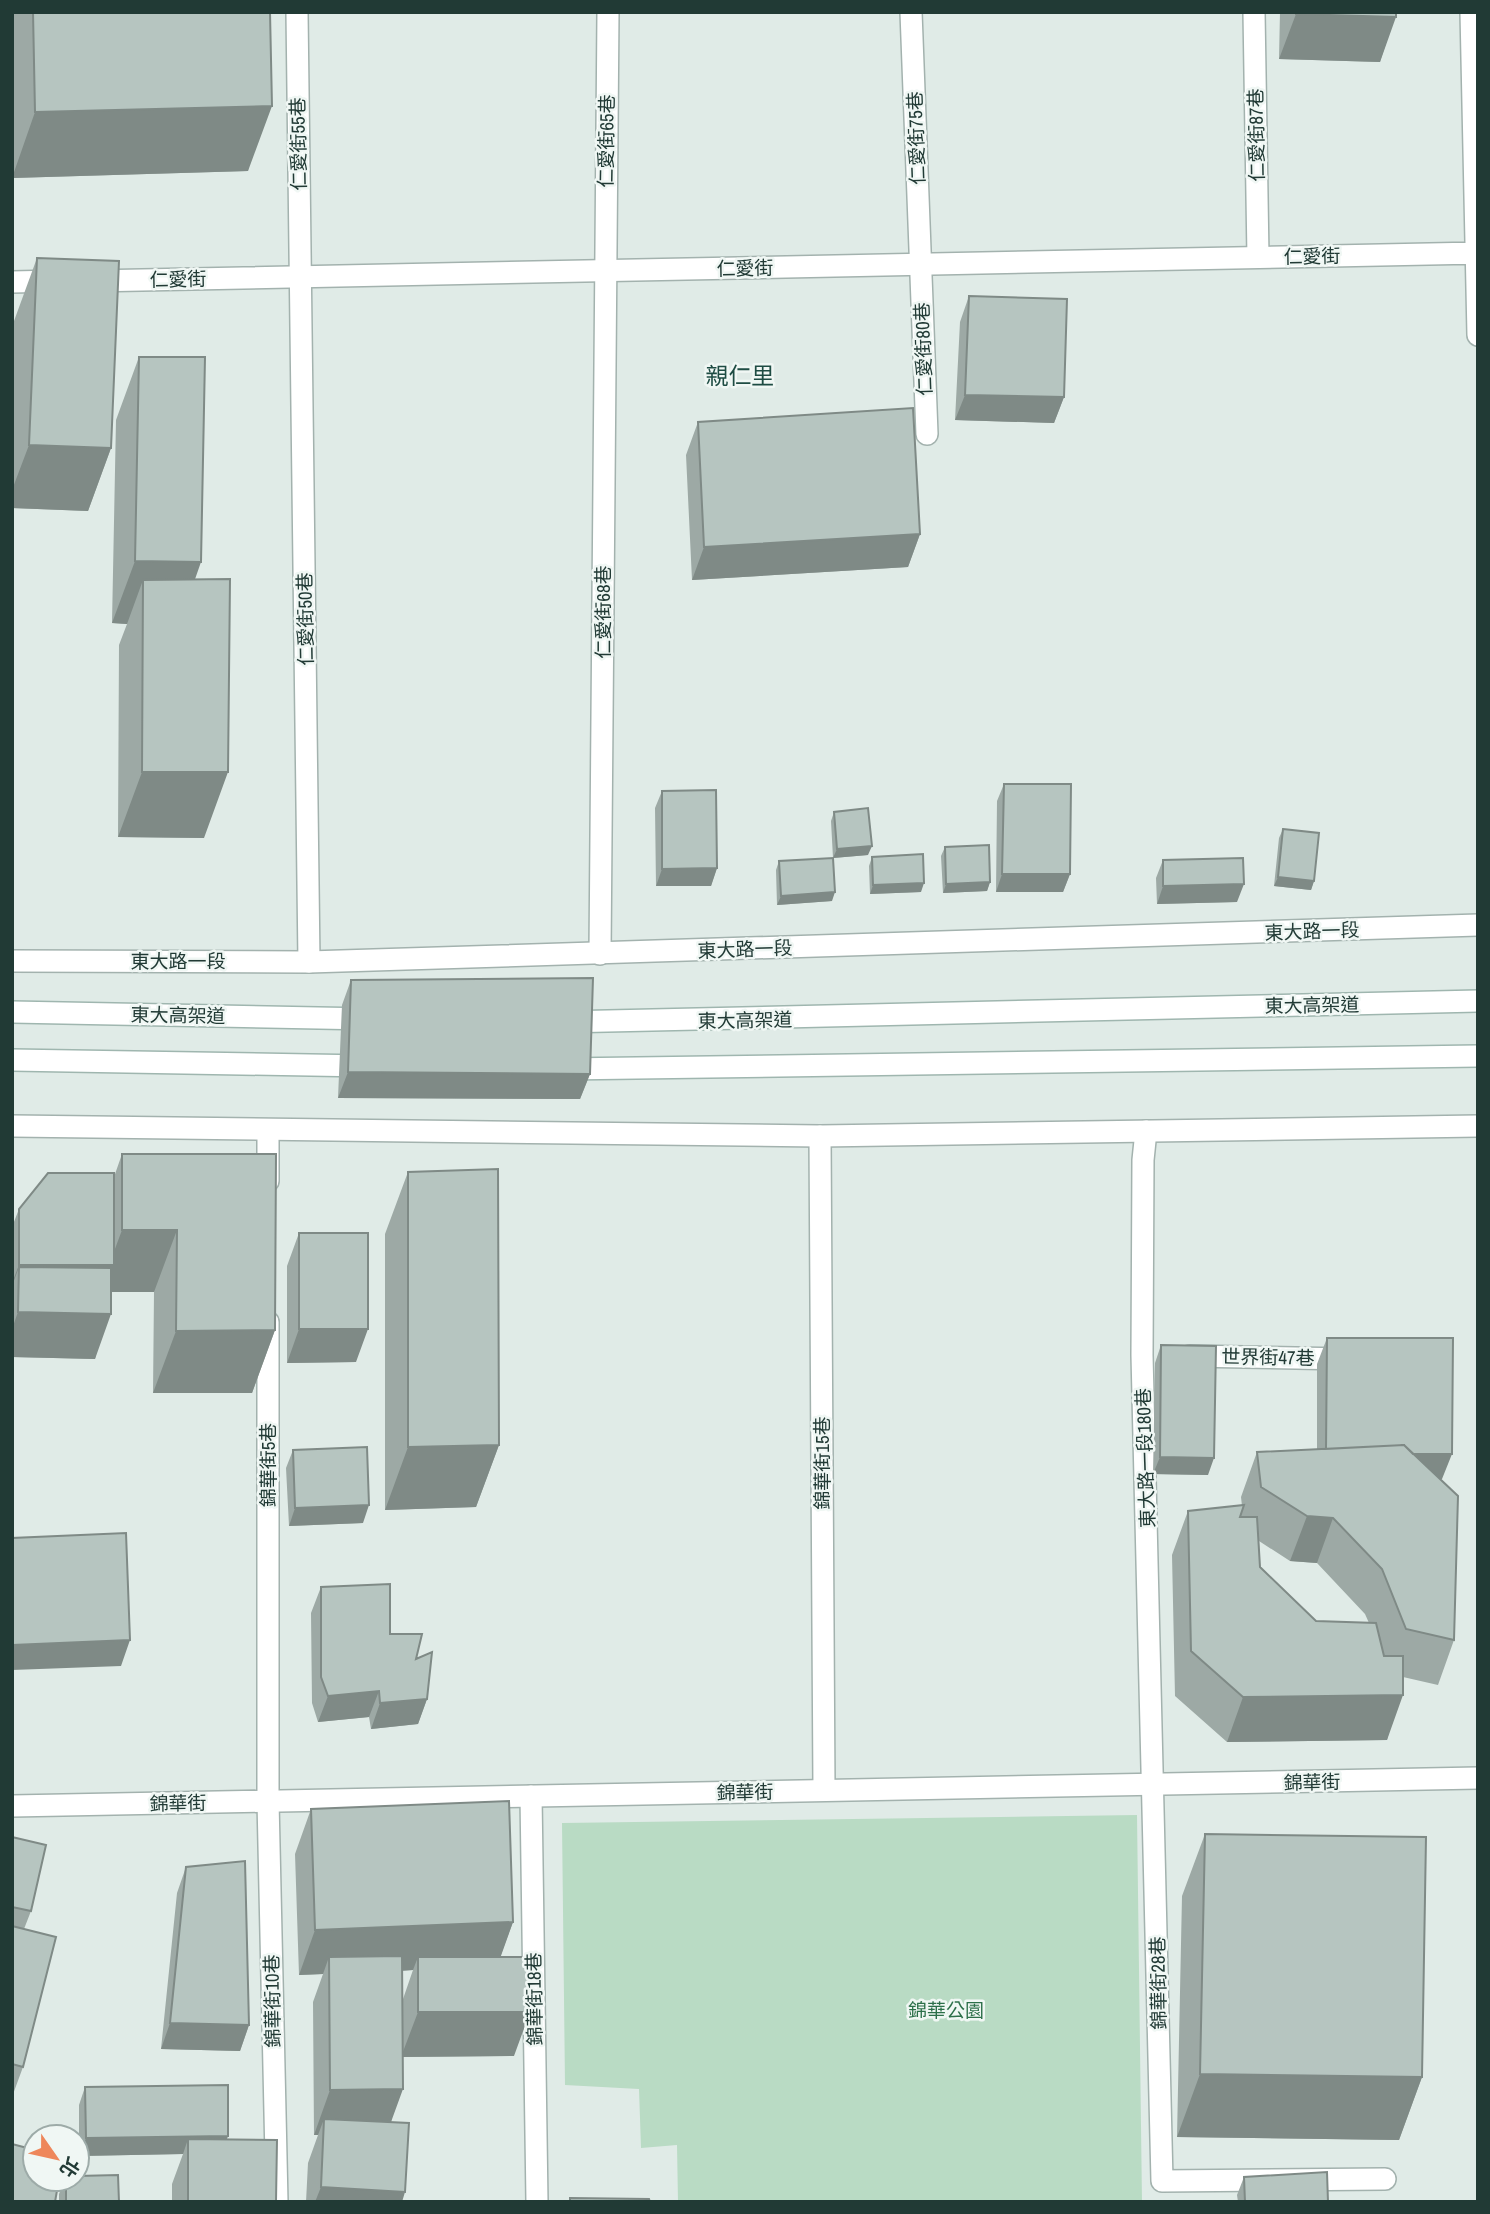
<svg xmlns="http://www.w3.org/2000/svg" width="1490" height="2214" viewBox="0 0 1490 2214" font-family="'Archivo Narrow','Noto Sans TC',sans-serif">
	<rect width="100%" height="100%" fill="#e0ebe7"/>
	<path fill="#b9dbc4" d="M 1137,1815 L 1142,2202 L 678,2202 L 677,2145 L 641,2148 L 639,2089 L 565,2085 L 562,1823 Z"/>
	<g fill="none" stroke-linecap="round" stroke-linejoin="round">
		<g stroke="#a3b2ae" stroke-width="24">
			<path id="service" d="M 297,12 L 309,962
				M 911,12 L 927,434
				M 1254,12 L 1258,257
				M 600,954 L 608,12
				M 1146,1131 L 1143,1160 L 1142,1355 L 1162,2181 L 1385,2179
				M 820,1136 L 824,1790
				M 268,1181 L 268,1130
				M 268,1322 L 268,1801 L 277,2202
				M 1190,1356 L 1347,1359
				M 531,1796 L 537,2202"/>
		</g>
		<g stroke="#a3b2ae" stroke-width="24">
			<path id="minor" d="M 1471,12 L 1478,335
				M 91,281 L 1478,253
				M 12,282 L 56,281
				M 12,1806 L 1478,1778"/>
		</g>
		<g stroke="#a3b2ae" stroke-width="24">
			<path id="tertiary" d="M 12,961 L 309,962 L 1478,925
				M 12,1126 L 820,1136 L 1478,1126"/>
		</g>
		<g stroke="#9fb6af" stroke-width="24">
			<path id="secondary" d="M 12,1012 L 370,1019
				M 563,1022 L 1478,1001
				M 12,1060 L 367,1066
				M 564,1069 L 1478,1056"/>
		</g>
		<use href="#service" stroke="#fff" stroke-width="21"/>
		<use href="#minor" stroke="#fff" stroke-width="21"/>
		<use href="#tertiary" stroke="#fff" stroke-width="21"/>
		<use href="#secondary" stroke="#fff" stroke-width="21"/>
	</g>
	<path fill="#9da9a5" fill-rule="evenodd" d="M 12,12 L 270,12 L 248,171 L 12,178 Z
		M 1280,12 L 1396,12 L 1380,62 L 1279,59 Z
		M 37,258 L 111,448 L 88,511 L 12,508 L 12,366 L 14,321 Z
		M 969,296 L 1064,397 L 1054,423 L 955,420 L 960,322 Z
		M 139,357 L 195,580 L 204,838 L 118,837 L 119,645 L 127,624 L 112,623 L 116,420 Z
		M 698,422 L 920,534 L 908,567 L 692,580 L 686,455 Z
		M 1004,784 L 1070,874 L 1063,892 L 996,892 L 997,801 Z
		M 662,791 L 717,868 L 711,886 L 656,886 L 655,808 Z
		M 834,812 L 868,855 L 833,858 L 831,821 Z
		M 1283,829 L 1314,881 L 1311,890 L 1274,886 L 1279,838 Z
		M 945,847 L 990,882 L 987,891 L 943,893 L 941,856 Z
		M 872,857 L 921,892 L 870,894 L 869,866 Z
		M 1163,860 L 1237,902 L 1157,904 L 1156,878 Z
		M 779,861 L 832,901 L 777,905 L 776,870 Z
		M 351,980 L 590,1074 L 580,1099 L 338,1098 L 342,1005 Z
		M 122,1154 L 275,1330 L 252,1393 L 153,1393 L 154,1292 L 111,1292 L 95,1359 L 12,1357 L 12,1227 L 19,1209 L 114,1177 Z
		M 408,1172 L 499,1445 L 476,1507 L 385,1510 L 385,1234 Z
		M 299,1233 L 356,1362 L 287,1363 L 287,1266 Z
		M 1327,1338 L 1442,1479 L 1441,1479 L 1454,1640 L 1438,1685 L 1403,1677 L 1387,1740 L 1227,1742 L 1175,1696 L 1172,1555 L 1188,1511 L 1242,1506 L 1241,1497 L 1257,1452 L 1317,1449 L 1317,1364 ZM 1259,1541 L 1290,1561 L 1317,1563 L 1365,1614 L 1369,1623 L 1316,1621 L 1260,1567 Z
		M 1161,1345 L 1208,1475 L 1153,1474 L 1155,1363 Z
		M 293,1450 L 363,1523 L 289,1526 L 286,1468 Z
		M 321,1587 L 390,1634 L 416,1659 L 427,1699 L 418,1724 L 371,1729 L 369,1717 L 318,1722 L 312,1703 L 311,1613 Z
		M 311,1809 L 513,1922 L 500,1957 L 514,2056 L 403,2057 L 391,2122 L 402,2202 L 306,2202 L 308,2163 L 318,2135 L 314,2135 L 313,2002 L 323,1974 L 299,1975 L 295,1854 ZM 413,1970 L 403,1999 L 402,1971 Z
		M 1205,1834 L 1422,2077 L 1399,2140 L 1177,2137 L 1182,1896 Z
		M 12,1837 L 31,1911 L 24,1929 L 23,2067 L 12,2097 Z
		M 186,1867 L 249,2025 L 240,2051 L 161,2049 L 177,1893 Z
		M 85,2087 L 227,2139 L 276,2202 L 172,2202 L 172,2184 L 183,2154 L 79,2156 L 79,2105 Z
		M 1244,2177 L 1328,2202 L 1238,2202 L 1237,2195 Z
		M 65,2179 L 77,2179 L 119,2202 L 59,2202 L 59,2194 Z"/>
	<path fill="#7f8a86" d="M 1296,14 L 1396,17 L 1380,62 L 1279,59 Z
		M 272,106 L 248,171 L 12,178 L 35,112 Z
		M 965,395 L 1064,397 L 1054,423 L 955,420 Z
		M 29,445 L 111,448 L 88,511 L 12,508 L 12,490 Z
		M 920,534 L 908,567 L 692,580 L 704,547 Z
		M 135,561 L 201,562 L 179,625 L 143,580 L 127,624 L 112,623 Z
		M 142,772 L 228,772 L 204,838 L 118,837 Z
		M 872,846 L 868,855 L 833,858 L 837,849 Z
		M 717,868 L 711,886 L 656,886 L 662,869 Z
		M 1002,874 L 1070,874 L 1063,892 L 996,892 Z
		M 1278,877 L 1314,881 L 1311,890 L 1274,886 Z
		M 990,882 L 987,891 L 943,893 L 946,884 Z
		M 924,883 L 921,892 L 870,894 L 873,885 Z
		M 1244,884 L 1237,902 L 1157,904 L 1163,886 Z
		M 835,892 L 832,901 L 777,905 L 781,896 Z
		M 348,1072 L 590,1074 L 580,1099 L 338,1098 Z
		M 122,1230 L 177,1230 L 154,1292 L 104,1292 L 19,1267 L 12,1286 L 12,1283 L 19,1265 L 109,1265 Z
		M 18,1312 L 111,1314 L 95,1359 L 12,1357 L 12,1329 Z
		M 299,1329 L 368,1329 L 356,1362 L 287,1363 Z
		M 275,1330 L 252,1393 L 153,1393 L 176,1331 Z
		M 499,1445 L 476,1507 L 385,1510 L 408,1447 Z
		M 1326,1454 L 1452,1454 L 1442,1479 L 1317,1480 Z
		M 1160,1457 L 1214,1458 L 1208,1475 L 1153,1474 Z
		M 369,1505 L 363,1523 L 289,1526 L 295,1508 Z
		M 1307,1516 L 1333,1518 L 1317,1563 L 1290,1561 Z
		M 130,1640 L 121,1666 L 12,1670 L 12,1645 Z
		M 379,1691 L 369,1717 L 318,1722 L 328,1696 Z
		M 1403,1695 L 1387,1740 L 1227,1742 L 1243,1697 Z
		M 427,1699 L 418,1724 L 371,1729 L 380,1703 Z
		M 513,1922 L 497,1967 L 418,1957 L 413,1970 L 329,1974 L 329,1957 L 323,1974 L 299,1975 L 315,1930 Z
		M 418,2012 L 530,2012 L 514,2056 L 401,2057 Z
		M 170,2023 L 249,2025 L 240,2051 L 161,2049 Z
		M 1200,2074 L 1422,2077 L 1399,2140 L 1177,2137 Z
		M 403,2089 L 387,2133 L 324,2119 L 318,2135 L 314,2135 L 330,2090 Z
		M 228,2136 L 222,2154 L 188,2139 L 183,2154 L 79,2156 L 86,2138 Z
		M 321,2187 L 405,2192 L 402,2202 L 315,2202 Z"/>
	<path fill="#b6c5c0" stroke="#7f8a86" stroke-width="2" d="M 33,12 L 270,12 L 272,106 L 35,112 Z
		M 1296,12 L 1396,12 L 1396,17 L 1296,14 Z
		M 37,258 L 119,261 L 111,448 L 29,445 Z
		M 969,296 L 1067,299 L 1064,397 L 965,395 Z
		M 139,357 L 205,357 L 201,562 L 135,561 Z
		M 913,408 L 920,534 L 704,547 L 698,422 Z
		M 230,579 L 228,772 L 142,772 L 143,580 Z
		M 1004,784 L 1071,784 L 1070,874 L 1002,874 Z
		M 716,790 L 717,868 L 662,869 L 662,791 Z
		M 868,808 L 872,846 L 837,849 L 834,812 Z
		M 1283,829 L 1319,833 L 1314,881 L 1278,877 Z
		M 989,845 L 990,882 L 946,884 L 945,847 Z
		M 923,854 L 924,883 L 873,885 L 872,857 Z
		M 833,858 L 835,892 L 781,896 L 779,861 Z
		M 1243,858 L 1244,884 L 1163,886 L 1163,860 Z
		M 593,978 L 590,1074 L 348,1072 L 351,980 Z
		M 122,1154 L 276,1154 L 275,1330 L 176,1331 L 177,1230 L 122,1230 Z
		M 498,1169 L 499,1445 L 408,1447 L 408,1172 Z
		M 48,1173 L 114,1173 L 114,1265 L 19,1265 L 19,1209 Z
		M 299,1233 L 368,1233 L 368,1329 L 299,1329 Z
		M 19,1267 L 111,1268 L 111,1314 L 18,1312 Z
		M 1327,1338 L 1453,1338 L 1452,1454 L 1413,1454 L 1404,1445 L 1326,1449 Z
		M 1161,1345 L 1216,1346 L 1214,1458 L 1160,1457 Z
		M 1404,1445 L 1458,1496 L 1454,1640 L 1406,1629 L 1382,1569 L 1333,1518 L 1307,1516 L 1261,1487 L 1257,1452 Z
		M 367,1447 L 369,1505 L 295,1508 L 293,1450 Z
		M 1244,1505 L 1240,1517 L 1257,1517 L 1260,1567 L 1316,1621 L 1376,1623 L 1384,1656 L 1403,1656 L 1403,1695 L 1243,1697 L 1191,1651 L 1188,1511 Z
		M 126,1533 L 130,1640 L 12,1645 L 12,1538 Z
		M 390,1584 L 390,1634 L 422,1634 L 416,1659 L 432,1652 L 427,1699 L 380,1703 L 379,1691 L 328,1696 L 321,1677 L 321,1587 Z
		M 509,1801 L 513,1922 L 315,1930 L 311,1809 Z
		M 1205,1834 L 1426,1837 L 1422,2077 L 1200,2074 Z
		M 12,1837 L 46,1845 L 31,1911 L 12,1907 Z
		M 245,1861 L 249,2025 L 170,2023 L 186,1867 Z
		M 12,1926 L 56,1937 L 23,2067 L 12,2064 Z
		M 402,1956 L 403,2089 L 330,2090 L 329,1957 Z
		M 418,1957 L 530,1957 L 530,2012 L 418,2012 Z
		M 228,2085 L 228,2136 L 86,2138 L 85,2087 Z
		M 324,2119 L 409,2123 L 405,2192 L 321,2187 Z
		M 188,2139 L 277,2140 L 276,2202 L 188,2202 Z
		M 12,2144 L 35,2150 L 35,2179 L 59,2179 L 55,2202 L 12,2202 Z
		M 1327,2172 L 1328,2202 L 1245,2202 L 1244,2177 Z
		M 118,2175 L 119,2202 L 66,2202 L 66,2179 L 77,2179 L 77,2176 Z
		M 570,2198 L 649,2199 L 650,2202 L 570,2202 Z"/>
	<g text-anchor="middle" stroke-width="5" stroke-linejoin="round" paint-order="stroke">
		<g font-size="19" fill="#213a35" stroke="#f0f7f4">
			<text transform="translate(1256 135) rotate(-91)" y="7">仁愛街87巷</text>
			<text transform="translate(916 138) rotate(-92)" y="7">仁愛街75巷</text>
			<text transform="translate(606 141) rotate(-89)" y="7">仁愛街65巷</text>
			<text transform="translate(298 144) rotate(-91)" y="7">仁愛街55巷</text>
			<text transform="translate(1312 256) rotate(-1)" y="7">仁愛街</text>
			<text transform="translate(745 268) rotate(-1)" y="7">仁愛街</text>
			<text transform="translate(178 279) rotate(-1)" y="7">仁愛街</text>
			<text transform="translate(923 349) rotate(-92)" y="7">仁愛街80巷</text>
			<text transform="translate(603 612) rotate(-90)" y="7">仁愛街68巷</text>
			<text transform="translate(305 619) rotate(-91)" y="7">仁愛街50巷</text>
			<text transform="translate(1312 931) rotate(-2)" y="7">東大路一段</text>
			<text transform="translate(745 949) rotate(-2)" y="7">東大路一段</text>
			<text x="178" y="968">東大路一段</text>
			<text transform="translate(1312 1005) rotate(-1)" y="7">東大高架道</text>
			<text transform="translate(178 1015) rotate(1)" y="7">東大高架道</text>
			<text transform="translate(745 1020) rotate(-1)" y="7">東大高架道</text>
			<text transform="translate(1268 1357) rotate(1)" y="7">世界街47巷</text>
			<text transform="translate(1145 1458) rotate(-92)" y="7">東大路一段180巷</text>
			<text transform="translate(822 1463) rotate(-90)" y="7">錦華街15巷</text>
			<text transform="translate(268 1465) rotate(-90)" y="7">錦華街5巷</text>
			<text transform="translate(1312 1782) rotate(-1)" y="7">錦華街</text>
			<text transform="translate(745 1792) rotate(-1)" y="7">錦華街</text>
			<text transform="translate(178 1803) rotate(-1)" y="7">錦華街</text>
			<text transform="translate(1158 1983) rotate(-91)" y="7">錦華街28巷</text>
			<text transform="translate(534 1999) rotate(-91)" y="7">錦華街18巷</text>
			<text transform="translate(272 2001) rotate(-91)" y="7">錦華街10巷</text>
		</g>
		<g font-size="19" fill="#2d704a" stroke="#f0f7f4">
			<text x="946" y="2017">錦華公園</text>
		</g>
		<g font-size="23" fill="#1e4c43" stroke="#f0f7f4">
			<text x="740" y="384">親仁里</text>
		</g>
	</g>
	<rect width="1490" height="2214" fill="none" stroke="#213a35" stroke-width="28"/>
	<g transform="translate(56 2158) rotate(124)"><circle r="33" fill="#f0f7f4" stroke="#9daba8" stroke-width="2"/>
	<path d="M0-5L12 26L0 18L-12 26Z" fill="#ee875b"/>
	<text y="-10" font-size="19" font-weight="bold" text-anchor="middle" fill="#213a35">北</text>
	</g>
</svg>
